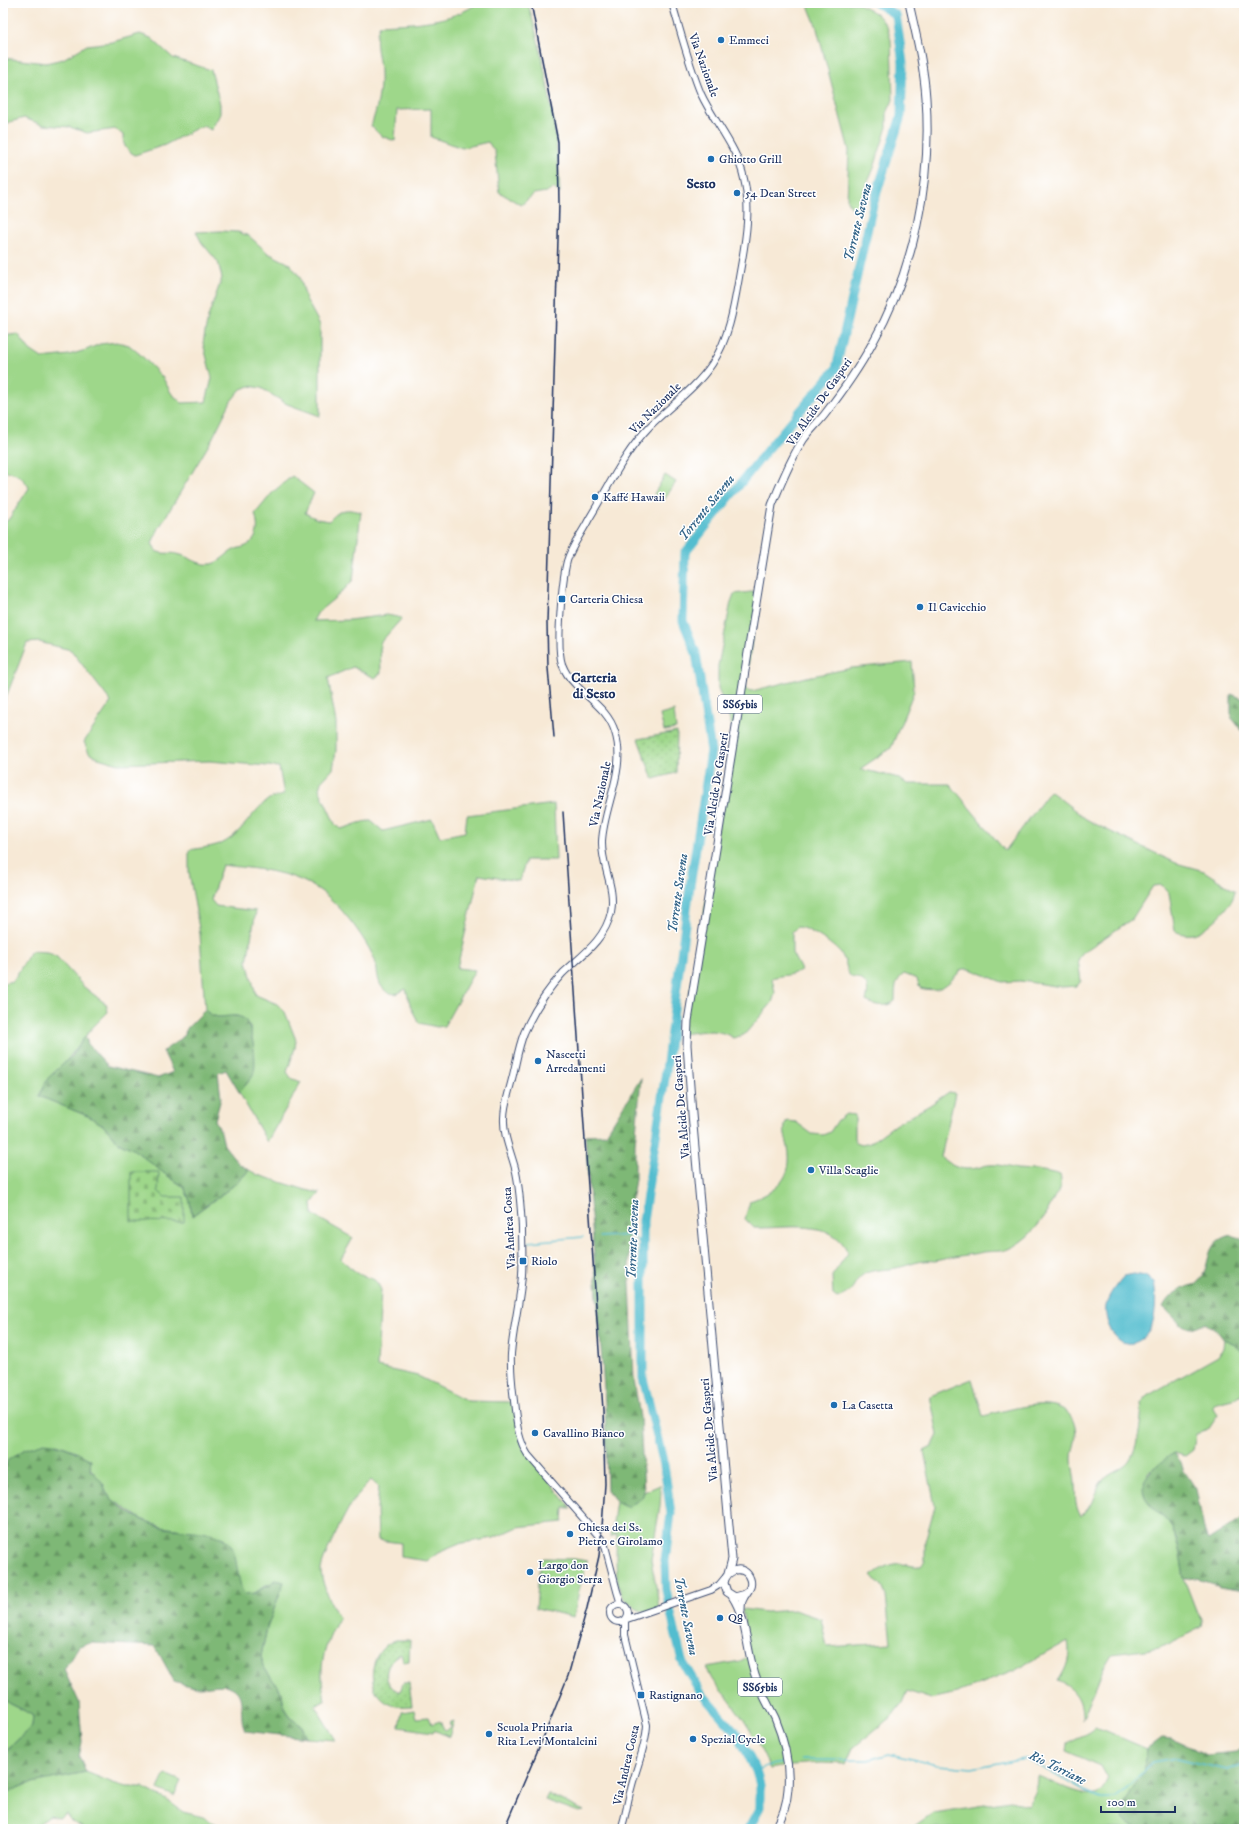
<svg xmlns="http://www.w3.org/2000/svg" width="1247" height="1832" viewBox="0 0 1247 1832" font-family="'IM FELL DW Pica',serif">
	<defs>
		<pattern id="forest-firs" width="22" height="20" patternUnits="userSpaceOnUse"><rect width="22" height="20" fill="#7eb876"/><path d="M5 1l3.5 6h-7zM16 11l3.5 6h-7z" fill="#669664"/></pattern>
		<pattern id="cemetery-stones" width="16" height="16" patternUnits="userSpaceOnUse"><rect width="16" height="16" fill="#9ed78a"/><path d="M2 7V4a2 2 0 0 1 4 0v3zM10 15v-3a2 2 0 0 1 4 0v3z" fill="#88b97a"/></pattern>
		<pattern id="garden-dots" width="8" height="8" patternUnits="userSpaceOnUse"><rect width="8" height="8" fill="#9ed78a"/><path d="M2 2h.1M6 6h.1" fill="none" stroke="#88b97a" stroke-width="1.8" stroke-linecap="round"/></pattern>
	</defs>
	<rect width="100%" height="100%" fill="#fff"/>
	<filter id="ink" filterUnits="userSpaceOnUse"><feTurbulence type="fractalNoise" baseFrequency=".025" numOctaves="2"/><feDisplacementMap in="SourceGraphic" scale="8" xChannelSelector="R" yChannelSelector="G"/><feConvolveMatrix kernelMatrix="1 2 1 2 8 2 1 2 1" color-interpolation-filters="sRGB"/></filter>
	<filter id="wash" filterUnits="userSpaceOnUse"><feTurbulence type="fractalNoise" baseFrequency=".012" numOctaves="4" result="noise"/><feDisplacementMap in="SourceGraphic" scale="16" xChannelSelector="R" yChannelSelector="G"/><feGaussianBlur stdDeviation="0.9" result="paint"/><feColorMatrix in="noise" values="0 0 0 0 0 0 0 0 0 0 0 0 0 0 0 0 0 1.4 0 .05"/><feComposite in="paint" operator="in"/></filter>
	<g filter="url(#wash)">
		<rect width="100%" height="100%" fill="#f7e9d6"/>
		<path fill="#9ed78a" stroke="#5c8374" d="M 478,3 L 528,3 C 546,65 557,128 560,193 L 553,188 L 546,192 L 534,194 L 521,205 L 499,192 L 495,152 L 488,142 L 462,148 L 431,137 L 431,109 L 397,110 L 395,141 L 381,136 L 371,126 C 377,109 381,92 380,73 C 380,56 372,41 380,25 C 412,23 450,23 478,3 Z
			M 807,3 L 858,3 L 877,14 L 882,20 L 887,27 L 891,40 L 893,100 L 887,113 L 887,127 L 874,168 L 855,212 L 847,201 L 849,150 L 816,25 Z
			M 140,34 L 151,38 L 173,58 L 211,70 L 220,104 L 220,114 L 211,130 L 204,126 L 197,128 L 165,145 L 135,155 C 126,150 123,146 123,135 L 116,129 L 87,133 L 70,127 L 43,125 L 24,118 L 10,122 L 3,127 L 3,58 L 46,63 L 63,59 L 87,45 L 112,42 Z
			M 221,231 L 238,232 L 249,236 L 268,253 L 290,264 L 300,277 L 306,299 L 320,325 L 320,416 L 287,404 L 261,388 L 250,386 L 241,389 L 231,401 L 211,441 L 159,528 L 152,543 L 156,551 C 164,555 169,552 177,554 C 189,556 198,566 211,564 C 220,562 225,555 232,551 C 236,548 242,548 246,546 C 259,539 259,526 255,514 L 273,492 L 292,476 L 314,493 L 305,513 L 317,519 L 329,521 C 340,509 345,508 361,512 L 353,580 L 341,593 L 318,612 L 313,621 L 349,620 L 387,615 L 402,618 L 380,643 L 381,673 L 375,678 L 353,667 L 328,678 L 336,723 L 336,751 L 333,769 L 321,782 L 319,789 L 335,824 L 340,829 C 351,827 359,821 371,821 L 383,831 L 432,819 L 440,837 L 465,832 L 467,815 L 554,804 L 556,860 L 526,860 L 519,881 L 479,875 L 457,968 L 475,970 L 444,1026 L 437,1027 L 419,1023 L 411,1008 L 406,989 L 395,994 C 390,993 385,992 382,987 C 376,980 378,966 374,958 C 364,936 337,900 316,888 C 287,870 255,869 222,865 L 211,900 L 216,906 L 256,911 L 247,961 L 256,995 L 277,1004 L 285,1012 L 296,1040 L 295,1048 L 287,1072 L 291,1078 L 301,1082 L 267,1142 L 239,1092 C 261,1068 254,1056 250,1027 L 237,1016 C 224,1017 214,1020 205,1010 L 200,934 L 189,872 L 189,850 C 201,848 213,847 225,842 C 243,832 254,809 269,799 C 273,797 279,796 284,795 L 279,767 L 210,761 L 119,764 L 98,758 L 89,753 L 84,742 L 111,702 L 71,650 L 39,642 L 27,643 L 3,705 L 3,524 L 9,519 L 29,488 C 25,478 14,471 3,471 L 3,336 L 18,334 L 30,350 L 42,358 L 69,355 L 86,350 L 100,344 L 117,342 L 129,345 L 142,356 L 163,378 L 171,393 L 182,403 L 206,402 L 212,378 L 203,343 L 208,317 L 222,278 L 218,262 L 202,243 L 196,232 Z
			M 665,475 L 676,482 L 664,500 L 654,494 Z
			M 759,591 L 745,689 L 752,691 L 807,677 L 852,668 L 912,662 L 914,691 L 891,748 L 860,769 L 895,777 L 908,784 L 950,784 L 1005,851 L 1050,791 L 1086,819 L 1103,828 L 1176,863 L 1204,871 L 1235,891 C 1234,905 1207,931 1193,934 C 1186,935 1181,934 1175,931 L 1169,893 L 1162,885 L 1153,886 L 1132,919 L 1082,953 L 1078,960 L 1081,981 L 1077,986 L 1062,987 L 1021,981 L 1002,982 L 970,969 L 962,969 C 949,983 941,994 920,988 L 917,979 L 904,974 C 895,980 895,990 895,1001 C 886,1008 876,1006 866,1001 C 870,986 867,979 851,977 C 846,971 847,964 843,957 C 838,947 808,927 797,927 L 792,932 L 792,953 L 801,970 C 789,977 784,974 772,978 L 775,993 L 772,1003 L 744,1035 L 733,1038 C 717,1027 700,1032 682,1034 L 700,938 L 734,732 L 718,688 L 718,666 L 731,602 L 734,594 Z
			M 674,711 L 676,729 L 664,731 L 660,715 Z
			M 31,951 L 47,952 L 57,957 L 84,987 L 106,1004 L 108,1012 L 92,1028 L 39,1096 L 90,1117 L 103,1125 L 118,1142 L 133,1149 L 165,1174 L 184,1187 L 190,1201 L 192,1216 C 211,1201 233,1189 249,1170 L 258,1175 L 306,1190 L 320,1193 L 312,1203 L 313,1215 L 353,1238 L 341,1259 C 346,1264 352,1269 359,1274 C 369,1280 375,1275 381,1290 L 377,1367 L 418,1376 L 468,1401 L 512,1402 L 523,1447 L 571,1508 L 564,1508 L 563,1522 L 518,1527 L 494,1538 L 462,1543 L 438,1553 L 427,1561 L 401,1557 L 401,1543 L 378,1540 L 377,1508 L 379,1487 L 371,1480 C 365,1487 358,1494 353,1501 C 346,1512 320,1561 321,1572 C 323,1587 331,1604 339,1618 C 323,1648 318,1667 325,1700 L 315,1706 L 336,1740 L 307,1738 L 302,1726 L 289,1717 L 284,1707 L 282,1693 L 263,1666 L 261,1656 L 267,1628 L 284,1582 L 266,1585 L 255,1593 L 243,1595 L 239,1585 L 231,1545 L 224,1538 L 204,1533 L 162,1527 L 141,1519 L 113,1500 L 106,1492 L 104,1485 L 76,1451 L 57,1444 L 25,1449 L 18,1454 L 3,1471 L 3,983 L 13,981 Z
			M 949,1092 L 955,1093 L 941,1157 C 951,1167 963,1171 977,1168 C 981,1167 985,1165 989,1165 C 999,1164 1008,1167 1017,1169 C 1032,1170 1045,1170 1060,1175 C 1064,1192 1057,1189 1052,1202 C 1044,1221 1027,1241 1008,1249 C 1002,1252 992,1251 984,1252 C 968,1255 951,1257 935,1261 C 919,1259 912,1265 896,1268 C 886,1270 876,1269 866,1273 C 851,1281 858,1291 837,1298 L 833,1295 L 832,1276 L 848,1253 C 834,1217 785,1229 754,1228 L 745,1219 L 750,1201 C 776,1192 794,1178 788,1147 C 786,1138 782,1129 787,1121 L 796,1122 L 812,1134 L 823,1135 L 830,1132 L 838,1120 L 846,1114 L 855,1115 L 855,1143 L 862,1145 L 870,1143 L 896,1124 L 930,1105 Z
			M 1224,1340 L 1235,1345 L 1244,1353 L 1244,1394 L 1236,1398 L 1213,1404 L 1213,1408 L 1218,1415 L 1208,1430 L 1196,1434 L 1193,1450 L 1185,1456 L 1174,1453 L 1148,1472 L 1145,1497 L 1150,1504 L 1169,1522 L 1173,1531 L 1181,1557 L 1184,1579 L 1196,1610 L 1203,1621 L 1202,1627 L 1160,1648 L 1112,1654 L 1103,1669 L 1082,1720 C 1083,1701 1076,1689 1058,1681 C 1067,1668 1071,1657 1068,1641 L 1014,1671 L 957,1693 L 931,1699 L 907,1691 L 902,1703 L 892,1716 L 853,1748 L 846,1764 L 821,1763 L 791,1765 L 770,1769 C 760,1747 748,1724 733,1705 C 724,1692 710,1683 707,1667 L 740,1661 L 750,1656 L 742,1609 L 766,1612 L 794,1610 L 821,1619 L 827,1647 L 891,1643 L 886,1596 L 882,1586 L 872,1575 C 881,1569 890,1562 902,1564 C 909,1565 913,1567 921,1566 L 925,1561 L 925,1541 L 935,1506 L 924,1451 L 932,1447 L 938,1435 L 930,1396 L 972,1379 L 983,1416 C 1008,1411 1067,1388 1075,1427 C 1078,1441 1072,1447 1072,1459 C 1072,1468 1075,1476 1075,1484 C 1076,1495 1074,1506 1081,1516 C 1094,1505 1092,1497 1100,1484 C 1107,1472 1117,1472 1126,1464 C 1137,1455 1143,1417 1141,1403 L 1147,1396 L 1218,1356 L 1223,1348 Z
			M 660,1485 L 661,1493 L 660,1506 L 651,1560 L 657,1592 L 659,1611 C 649,1614 640,1612 633,1606 C 630,1603 626,1600 623,1597 C 614,1585 616,1548 617,1533 L 611,1537 L 616,1501 L 628,1507 L 642,1498 L 644,1492 Z
			M 544,1558 L 575,1559 L 587,1561 L 579,1590 L 574,1617 L 536,1608 L 540,1561 Z
			M 3,1699 C 12,1706 23,1709 33,1716 L 32,1726 L 3,1754 Z
			M 414,1710 L 416,1718 L 429,1717 L 432,1724 L 440,1721 L 445,1731 L 451,1726 L 449,1723 L 454,1721 L 449,1737 L 434,1730 L 433,1732 L 399,1727 L 402,1712 Z
			M 1096,1727 L 1147,1749 L 1144,1772 L 1129,1795 L 1138,1828 L 1153,1829 L 1217,1826 L 1218,1829 L 911,1829 L 934,1813 L 1010,1801 L 1027,1805 C 1035,1795 1038,1788 1038,1776 C 1054,1782 1088,1804 1102,1790 C 1105,1787 1106,1782 1108,1779 L 1101,1766 L 1066,1751 L 1067,1744 C 1076,1736 1088,1736 1096,1727 Z
			M 86,1772 L 113,1783 L 126,1787 L 142,1787 L 167,1800 L 183,1812 L 203,1817 L 225,1829 L 86,1829 L 72,1822 L 66,1814 L 59,1818 L 50,1816 L 31,1829 L 3,1829 L 3,1796 C 26,1780 58,1778 86,1772 Z
			M 165,1774 L 181,1781 L 174,1796 L 158,1789 Z
			M 548,1794 L 584,1811 L 579,1812 L 545,1800 Z"/>
		<path fill="url(#forest-firs)" stroke="#4c746a" d="M 1231,694 L 1244,699 L 1244,733 L 1231,717 Z
			M 205,1010 C 219,1024 229,1011 243,1018 C 252,1023 257,1061 254,1072 C 251,1080 245,1086 239,1092 L 226,1070 L 218,1073 L 221,1098 L 215,1120 L 221,1132 L 224,1145 L 239,1164 L 249,1170 C 233,1189 211,1201 192,1216 L 190,1201 L 184,1187 L 165,1174 L 133,1149 L 118,1142 L 103,1125 L 90,1117 L 39,1096 L 48,1078 L 72,1056 L 85,1036 L 88,1044 L 108,1066 L 158,1078 L 173,1072 L 163,1051 L 182,1038 L 188,1027 Z
			M 641,1078 L 635,1144 L 635,1179 L 629,1215 L 628,1234 L 634,1379 L 640,1417 L 644,1492 L 642,1498 L 628,1507 L 616,1501 L 607,1490 L 605,1402 L 585,1135 L 606,1134 Z
			M 1231,1235 L 1244,1239 L 1244,1353 L 1235,1345 L 1224,1340 L 1218,1332 L 1205,1323 C 1201,1324 1196,1327 1192,1328 C 1182,1329 1171,1313 1163,1307 C 1169,1295 1177,1291 1189,1286 C 1192,1285 1195,1285 1197,1283 C 1214,1266 1201,1242 1231,1235 Z
			M 44,1443 C 62,1444 75,1451 91,1460 L 90,1470 C 95,1474 101,1479 104,1486 C 105,1489 105,1491 107,1494 C 120,1509 142,1522 161,1527 C 179,1532 219,1528 231,1545 C 237,1553 237,1581 244,1594 L 255,1593 L 276,1580 L 284,1582 L 267,1628 L 261,1656 L 263,1666 L 282,1693 L 284,1707 L 289,1717 L 302,1726 L 307,1738 L 245,1731 C 240,1720 243,1709 240,1697 C 234,1679 211,1687 198,1687 C 190,1687 181,1683 174,1681 L 155,1646 L 91,1643 L 79,1646 L 64,1669 L 79,1702 L 82,1742 L 79,1757 L 86,1772 L 23,1785 L 3,1796 L 3,1754 L 32,1726 L 33,1716 C 24,1709 12,1706 3,1699 L 3,1471 L 8,1460 L 25,1449 Z
			M 1174,1453 L 1181,1462 L 1183,1469 L 1196,1489 L 1204,1529 L 1208,1540 L 1244,1517 L 1244,1590 L 1220,1586 L 1197,1579 L 1184,1579 C 1182,1564 1178,1537 1169,1523 C 1165,1516 1155,1511 1150,1504 C 1130,1482 1157,1464 1174,1453 Z
			M 1162,1738 L 1172,1739 L 1207,1755 L 1236,1752 L 1244,1746 L 1244,1827 L 1217,1826 L 1153,1829 L 1138,1828 L 1128,1824 L 1123,1819 L 1125,1803 L 1134,1786 L 1144,1772 L 1147,1749 Z"/>
		<path fill="url(#cemetery-stones)" stroke="#5c8374" d="M 131,1172 L 159,1172 L 158,1191 L 165,1197 L 184,1197 L 184,1222 L 131,1221 Z"/>
		<path fill="url(#garden-dots)" stroke="#5c8374" d="M 677,732 L 676,773 L 653,779 L 638,739 Z
			M 396,1640 L 410,1640 L 409,1661 L 404,1662 L 401,1654 C 384,1662 380,1684 400,1692 L 403,1683 L 409,1683 L 412,1706 C 407,1706 401,1707 396,1706 C 363,1699 366,1650 396,1640 Z"/>
		<path fill="#53bdcf" stroke="#377696" d="M 1134,1274 L 1145,1276 L 1154,1282 C 1157,1298 1157,1327 1143,1338 C 1120,1356 1103,1325 1106,1305 C 1108,1295 1117,1284 1124,1276 Z"/>
		<g fill="none" stroke-linecap="round" stroke-linejoin="round">
			<path stroke="#53bdcf" stroke-width="1.5" d="M 600,1237 L 632,1235 L 643,1248
				M 527,1242 L 583,1237
				M 801,1760 L 868,1760 L 889,1754 L 938,1765 L 972,1768 L 1025,1758 L 1086,1792 L 1101,1798 L 1116,1798 L 1153,1762 L 1177,1758 L 1227,1770 L 1244,1765
				M 756,1771 L 766,1766 L 781,1763"/>
			<path stroke="#53bdcf" stroke-width="9" d="M 748,1829 L 760,1807 L 760,1785 L 756,1771 L 739,1736 L 701,1693 L 682,1661 L 672,1618 L 666,1590 L 665,1561 L 671,1513 L 664,1465 L 643,1378 L 643,1221 L 665,1078 L 690,886 L 711,751 L 696,653 L 683,621 L 685,553 L 768,449 L 836,369 L 873,205 L 901,116 L 903,63 L 896,15 L 876,3"/>
		</g>
	</g>
	<g filter="url(#ink)">
		<g fill="none" stroke-linecap="round" stroke-linejoin="round">
			<g stroke="#3c4b70" stroke-width="8">
				<path id="secondary" d="M610 1613a9 9 0 1 1 18 0a9 9 0 1 1-18 0Z
					M 621,1604 L 617,1591 L 604,1542 L 528,1455 C 519,1441 517,1426 515,1410 C 513,1391 510,1373 511,1354 C 513,1328 520,1302 522,1275 C 523,1260 522,1244 522,1228 C 521,1209 520,1191 516,1172 C 512,1154 503,1137 504,1118 C 504,1105 509,1092 512,1079 C 516,1064 518,1048 524,1033 C 533,1012 547,990 563,973 C 582,955 605,940 611,912 C 616,887 601,866 602,841 C 604,805 627,769 615,732 C 609,711 589,699 575,684 C 569,678 565,672 562,664 C 556,646 562,581 567,561 C 571,547 582,533 589,519 C 608,488 624,453 650,426 C 670,406 696,388 712,364 C 731,336 735,299 741,266 C 746,238 751,207 744,179 C 738,148 714,122 701,94 C 689,65 681,33 672,3
					M 627,1619 L 711,1590 L 719,1585 L 724,1579
					M 621,1829 C 626,1816 627,1803 631,1789 C 636,1768 646,1747 647,1725 L 625,1635 L 625,1621"/>
			</g>
			<g stroke="#3c4b70" stroke-width="9">
				<path id="primary" d="M 728,1574 L 732,1559 L 692,1114 L 687,1045 L 688,1021 L 772,505 C 781,483 790,460 803,440 C 810,430 818,423 825,414 C 842,392 859,368 872,344 C 914,271 932,182 926,98 C 924,66 916,34 909,3
					M 732,1596 C 746,1617 746,1644 753,1668 C 757,1686 767,1702 775,1718 C 785,1742 790,1764 788,1789 C 787,1803 783,1817 775,1829
					M 741,1611 C 741,1607 741,1602 743,1599 C 746,1592 753,1588 750,1579 C 745,1564 726,1569 724,1583 L 727,1592 L 735,1597 L 746,1594"/>
			</g>
			<use href="#secondary" stroke="#fff" stroke-width="6"/>
			<use href="#primary" stroke="#fff" stroke-width="7"/>
			<path stroke="#1b2f5e" stroke-width="1.5" d="M 531,3 L 558,142 L 559,204 L 547,623 L 548,668 L 554,737
				M 504,1829 L 546,1731 L 568,1676 L 587,1608 L 599,1556 L 602,1527 L 605,1484 L 603,1410 L 563,812"/>
		</g>
	</g>
	<g fill="#1f6fb2" stroke="#fff" stroke-width="1.5">
		<circle cx="721" cy="40" r="4"/>
		<circle cx="711" cy="159" r="4"/>
		<circle cx="737" cy="193" r="4"/>
		<circle cx="595" cy="497" r="4"/>
		<rect x="558" y="595" width="8" height="8" rx="2"/>
		<circle cx="920" cy="607" r="4"/>
		<circle cx="538" cy="1061" r="4"/>
		<circle cx="811" cy="1170" r="4"/>
		<rect x="519" y="1257" width="8" height="8" rx="2"/>
		<circle cx="834" cy="1405" r="4"/>
		<circle cx="535" cy="1433" r="4"/>
		<circle cx="570" cy="1534" r="4"/>
		<circle cx="530" cy="1572" r="4"/>
		<circle cx="720" cy="1618" r="4"/>
		<rect x="637" y="1691" width="8" height="8" rx="2"/>
		<circle cx="489" cy="1734" r="4"/>
		<circle cx="693" cy="1739" r="4"/>
	</g>
	<g text-anchor="middle" stroke-width="3" stroke-linejoin="round" paint-order="stroke">
		<g fill="#fff" stroke="#5f6d8e" stroke-width="1">
			<rect x="718" y="695" width="44" height="18" rx="3"/>
			<rect x="738" y="1678" width="44" height="18" rx="3"/>
		</g>
		<g font-size="11" font-weight="bold" fill="#1b2f5e">
			<text x="740" y="708">SS65bis</text>
			<text x="760" y="1691">SS65bis</text>
		</g>
		<g font-size="12" fill="#1b2f5e" stroke="#fff" text-anchor="start">
			<text x="729" y="44">Emmeci</text>
			<text x="719" y="163">Ghiotto Grill</text>
			<text x="745" y="197">54 Dean Street</text>
			<text x="603" y="501">Kaffé Hawaii</text>
			<text x="570" y="603">Carteria Chiesa</text>
			<text x="928" y="611">Il Cavicchio</text>
			<text x="546" y="1058">Nascetti<tspan x="546" dy="14">Arredamenti</tspan></text>
			<text x="819" y="1174">Villa Scaglie</text>
			<text x="531" y="1265">Riolo</text>
			<text x="842" y="1409">La Casetta</text>
			<text x="543" y="1437">Cavallino Bianco</text>
			<text x="578" y="1531">Chiesa dei Ss.<tspan x="578" dy="14">Pietro e Girolamo</tspan></text>
			<text x="538" y="1569">Largo don<tspan x="538" dy="14">Giorgio Serra</tspan></text>
			<text x="728" y="1622">Q8</text>
			<text x="649" y="1699">Rastignano</text>
			<text x="497" y="1731">Scuola Primaria<tspan x="497" dy="14">Rita Levi Montalcini</tspan></text>
			<text x="701" y="1743">Spezial Cycle</text>
		</g>
		<g font-size="12" fill="#1b2f5e" stroke="#fff">
			<text transform="translate(704 65) rotate(70)" y="4">Via Nazionale</text>
			<text transform="translate(819 402) rotate(-55)" y="4">Via Alcide De Gasperi</text>
			<text transform="translate(655 408) rotate(-45)" y="4">Via Nazionale</text>
			<text transform="translate(716 784) rotate(-81)" y="4">Via Alcide De Gasperi</text>
			<text transform="translate(600 794) rotate(-78)" y="4">Via Nazionale</text>
			<text transform="translate(681 1107) rotate(-95)" y="4">Via Alcide De Gasperi</text>
			<text transform="translate(509 1228) rotate(-93)" y="4">Via Andrea Costa</text>
			<text transform="translate(709 1430) rotate(-95)" y="4">Via Alcide De Gasperi</text>
			<text transform="translate(626 1765) rotate(-77)" y="4">Via Andrea Costa</text>
		</g>
		<g font-size="13" font-style="italic" fill="#2f6186" stroke="#fff">
			<text transform="translate(857 222) rotate(-76)" y="5">Torrente Savena</text>
			<text transform="translate(706 507) rotate(-51)" y="5">Torrente Savena</text>
			<text transform="translate(677 893) rotate(-82)" y="5">Torrente Savena</text>
			<text transform="translate(632 1239) rotate(-88)" y="5">Torrente Savena</text>
			<text transform="translate(687 1616) rotate(79)" y="5">Torrente Savena</text>
			<text transform="translate(1058 1767) rotate(26)" y="5">Rio Torriane</text>
		</g>
		<g font-size="14" font-weight="bold" fill="#1b2f5e" stroke="#fff">
			<text x="701" y="188">Sesto</text>
			<text x="594" y="682">Carteria<tspan x="594" dy="16">di Sesto</tspan></text>
		</g>
	</g>
	<rect width="1247" height="1832" fill="none" stroke="#fff" stroke-width="16"/>
	<path d="M1101 1806v6h74v-6" fill="none" stroke="#1b2f5e" stroke-width="2"/>
	<text x="1107" y="1806" font-size="12" fill="#1b2f5e" stroke="#ffffff" stroke-width="3" paint-order="stroke">100 m</text>
</svg>
